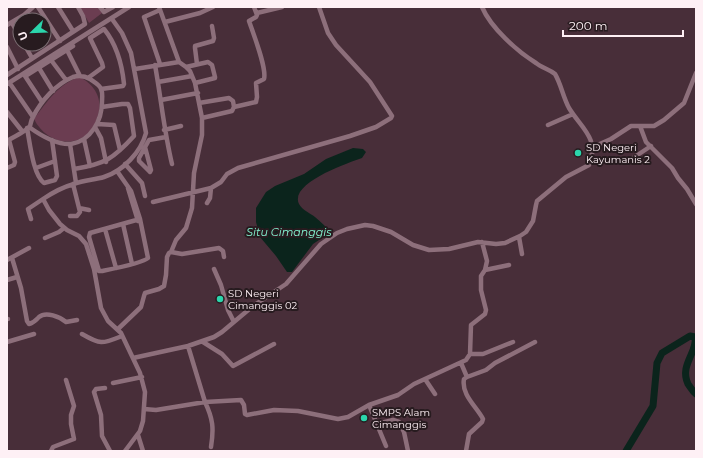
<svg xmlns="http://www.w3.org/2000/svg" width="703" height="458" viewBox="0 0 703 458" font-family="Montserrat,sans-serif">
	<rect width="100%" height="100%" fill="#482e39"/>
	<path fill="#6b3d51" d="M 80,7 L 98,7 L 102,13 L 89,23 Z
		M 80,77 C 98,87 104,103 96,121 C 95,124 94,127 92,129 C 75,151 45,142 34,119 C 47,102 59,83 80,77 Z"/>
	<path fill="#0b241c" d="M 353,148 L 363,149 L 366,152 L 362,158 C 348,163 289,183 299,204 C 302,210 310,213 315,217 C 321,222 326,227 331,232 L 313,244 L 292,272 L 287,272 L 276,256 L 260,237 L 256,222 L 256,208 L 266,192 L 275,186 L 304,174 L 326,159 Z"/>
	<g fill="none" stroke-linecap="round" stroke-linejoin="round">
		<path stroke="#0b241c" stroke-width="7" d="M 626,451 L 653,406 L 657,363 L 662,353 L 690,336 L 695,337 C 698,352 679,365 688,384 C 691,388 692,391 696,394"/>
		<path stroke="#8d6f7b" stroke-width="4.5" d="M 38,7 L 60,41
			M 58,7 L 73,31
			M 100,7 L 104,12 L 113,7
			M 160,10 L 144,17 L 160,64
			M 257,13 L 282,7
			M 24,15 L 27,20
			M 112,19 L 122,33 L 131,53 L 146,133 C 141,152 123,171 104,177 C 94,180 84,180 74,184 C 63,187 52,193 43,199 L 49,210 L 60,224 L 67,230 L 79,236 L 86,244 L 94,269 L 101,308 L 108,321 L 121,333 L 140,373 L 145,392 L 143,421 L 140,431 L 125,451
			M 165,22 L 200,13 L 213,7
			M 12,23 L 20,37
			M 7,25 L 24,15 L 33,7
			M 24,44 L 32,58
			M 7,47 L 18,69
			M 67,50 L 80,76
			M 51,60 L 66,80
			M 197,64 L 195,48 L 195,46 L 213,41 L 214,38 L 212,26
			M 155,65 C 161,98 164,131 172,164
			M 186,67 L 208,62 L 212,65 L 215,77 L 215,78 L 195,83
			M 39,68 L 53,91
			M 135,69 L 179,62
			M 7,75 L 85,24 L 83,16 L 78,7
			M 27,75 L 73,46
			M 25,76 L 42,102
			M 88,78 L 103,67 L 102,63 L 90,38 L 104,29 C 117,45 122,64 124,84 L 123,86 L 101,89
			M 158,82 L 192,76
			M 7,84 L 129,7
			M 11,85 L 33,117
			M 161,100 L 198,93
			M 199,103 L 229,98 L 233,101 L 234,107 L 232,111 L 202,118
			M 234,107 L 256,102 L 257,97 L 256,83 L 264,79 C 267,68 253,33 249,21 L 256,17 L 257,15 L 254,7
			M 7,112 L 22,131
			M 97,124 L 114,125 L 120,150
			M 548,125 L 573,114
			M 640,126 L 646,142 L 672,168 L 678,178 L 687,189 L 696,204
			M 95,127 L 101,138 L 106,162
			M 27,128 C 30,143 33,175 44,183 L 55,180 L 57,176 L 52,140
			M 164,130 L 181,126
			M 84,139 L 90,166
			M 7,141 C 12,138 28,130 30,126 C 31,123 31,120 33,117 C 41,101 56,84 73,77 C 79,75 85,76 90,79 C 94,82 100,85 101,89 C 103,93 102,98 102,102 C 102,120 91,141 71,144 C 56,145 40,135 29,127
			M 70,144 L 76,183
			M 145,147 L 151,170 L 150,172
			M 593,147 L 611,139 L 631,126 L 654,126 L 664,120 L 684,103 L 696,73
			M 630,160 L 651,146
			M 125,164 L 142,183 L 145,196
			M 7,168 L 14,165 L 15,162 L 9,140
			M 36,168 L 55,161
			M 74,169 C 105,164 113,159 134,136 L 130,108 L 128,104 L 122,104 L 102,107
			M 117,171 L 131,191 L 140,219 L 148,258 C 143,263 112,269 102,271 L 99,271 L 89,237 L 90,233 L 140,219
			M 150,172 L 139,161 L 139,158 L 149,140 L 166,137
			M 128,188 L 138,221
			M 153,202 L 211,188 L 221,182 L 227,174 L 238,168 L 350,136 L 376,127 L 391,118 L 392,116 L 370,82 L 336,45 L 328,33 L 319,7
			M 207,203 L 210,198 L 211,188
			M 79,208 L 89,210
			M 70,216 L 77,216 L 80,212 L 73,184
			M 31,219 L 28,209 L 43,199
			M 123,224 L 132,264
			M 105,229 L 116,268
			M 519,237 L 522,254
			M 45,238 L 59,232 L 64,228
			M 171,252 L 182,254 L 219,248 L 223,251 L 224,257
			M 12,258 L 21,288 L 27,321 L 29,324 C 34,323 36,320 39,317 C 46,311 60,317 66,322 L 77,320
			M 7,260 L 29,248
			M 214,269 L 221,285 L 228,310 L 234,322
			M 485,270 L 509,265
			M 7,280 L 17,277
			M 7,319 L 8,319
			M 118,329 L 141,307 L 144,296 L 145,293 L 159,289 L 164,286 L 166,275 L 167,257 L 169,253 L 171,252 L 176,240 L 186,228 L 192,208 L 194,173 L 202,135 L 202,118 L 195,83 L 190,71 L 186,67 L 179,62 L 159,7
			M 82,334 C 101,345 102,344 122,336
			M 7,342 L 34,334
			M 203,342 L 222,354 L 233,366 L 274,344
			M 188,346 L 205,402 L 241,400 L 244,405 L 245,414 L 247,415 L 274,410 L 298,411 L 338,419 L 348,417 L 369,405 L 398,395 L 414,384 L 466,360 L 470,354 L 471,325 L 485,314 L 486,310 L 481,290 L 481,276 L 485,270 L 487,261 L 482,242
			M 470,354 L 483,354 L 513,342
			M 133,358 L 188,346 L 214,337 L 222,332 L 253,306 L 286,284 L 321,244 L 337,233 L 347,229 L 365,225 L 373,226 L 391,232 L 413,245 L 429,250 L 449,249 L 478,242 L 496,244 L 505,243 L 520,236 L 526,232 L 533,221 L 536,205 L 537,201 L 566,177 L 589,165 C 600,138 581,128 569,108 C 563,97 561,84 555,74 C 549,69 542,68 536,63 C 517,51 491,28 482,7
			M 461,363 L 467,377 L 486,370 L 495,363 L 535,342
			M 425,379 L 435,394
			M 113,383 L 142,377
			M 105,388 L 96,389 L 94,392 L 101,415 L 102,436 L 110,451
			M 369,405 L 386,446
			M 144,409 L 156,410 L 205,402 C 213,419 214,428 211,447
			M 377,424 L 393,420 L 399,422 L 404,432 L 408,451
			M 138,435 L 143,451
			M 51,451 L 53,447 L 74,439 L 71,424 L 71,415 L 74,406 L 66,380
			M 466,451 L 469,434 L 482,422 L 483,419 C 477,407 461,395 464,379 L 467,377"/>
	</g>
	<g fill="#2bd5ac" stroke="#271b1f" stroke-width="1.5">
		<circle cx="578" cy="153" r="4"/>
		<circle cx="220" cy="299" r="4"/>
		<circle cx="364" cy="418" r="4"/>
	</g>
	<g text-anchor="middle" stroke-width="4" stroke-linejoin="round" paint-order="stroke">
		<g font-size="10" fill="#fef0f5" stroke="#271b1f" text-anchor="start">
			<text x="586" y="151">SD Negeri<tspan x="586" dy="12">Kayumanis 2</tspan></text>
			<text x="228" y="297">SD Negeri<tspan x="228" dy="12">Cimanggis 02</tspan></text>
			<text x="372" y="416">SMPS Alam<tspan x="372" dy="12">Cimanggis</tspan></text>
		</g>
		<g font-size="11" font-style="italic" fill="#86f8d5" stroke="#271b1f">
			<text x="289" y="236">Situ Cimanggis</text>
		</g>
	</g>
	<rect width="703" height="458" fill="none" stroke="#fef0f5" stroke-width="16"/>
	<g transform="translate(32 32) rotate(247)"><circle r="19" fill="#271b1f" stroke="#7d7075"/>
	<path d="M0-3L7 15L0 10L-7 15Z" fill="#2bd5ac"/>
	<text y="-6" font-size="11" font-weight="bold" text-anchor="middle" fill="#fef0f5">U</text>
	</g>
	<path d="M563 30v6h120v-6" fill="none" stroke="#fef0f5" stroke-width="2"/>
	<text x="569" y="30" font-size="12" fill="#fef0f5" stroke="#271b1f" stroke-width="3" paint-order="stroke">200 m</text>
</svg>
